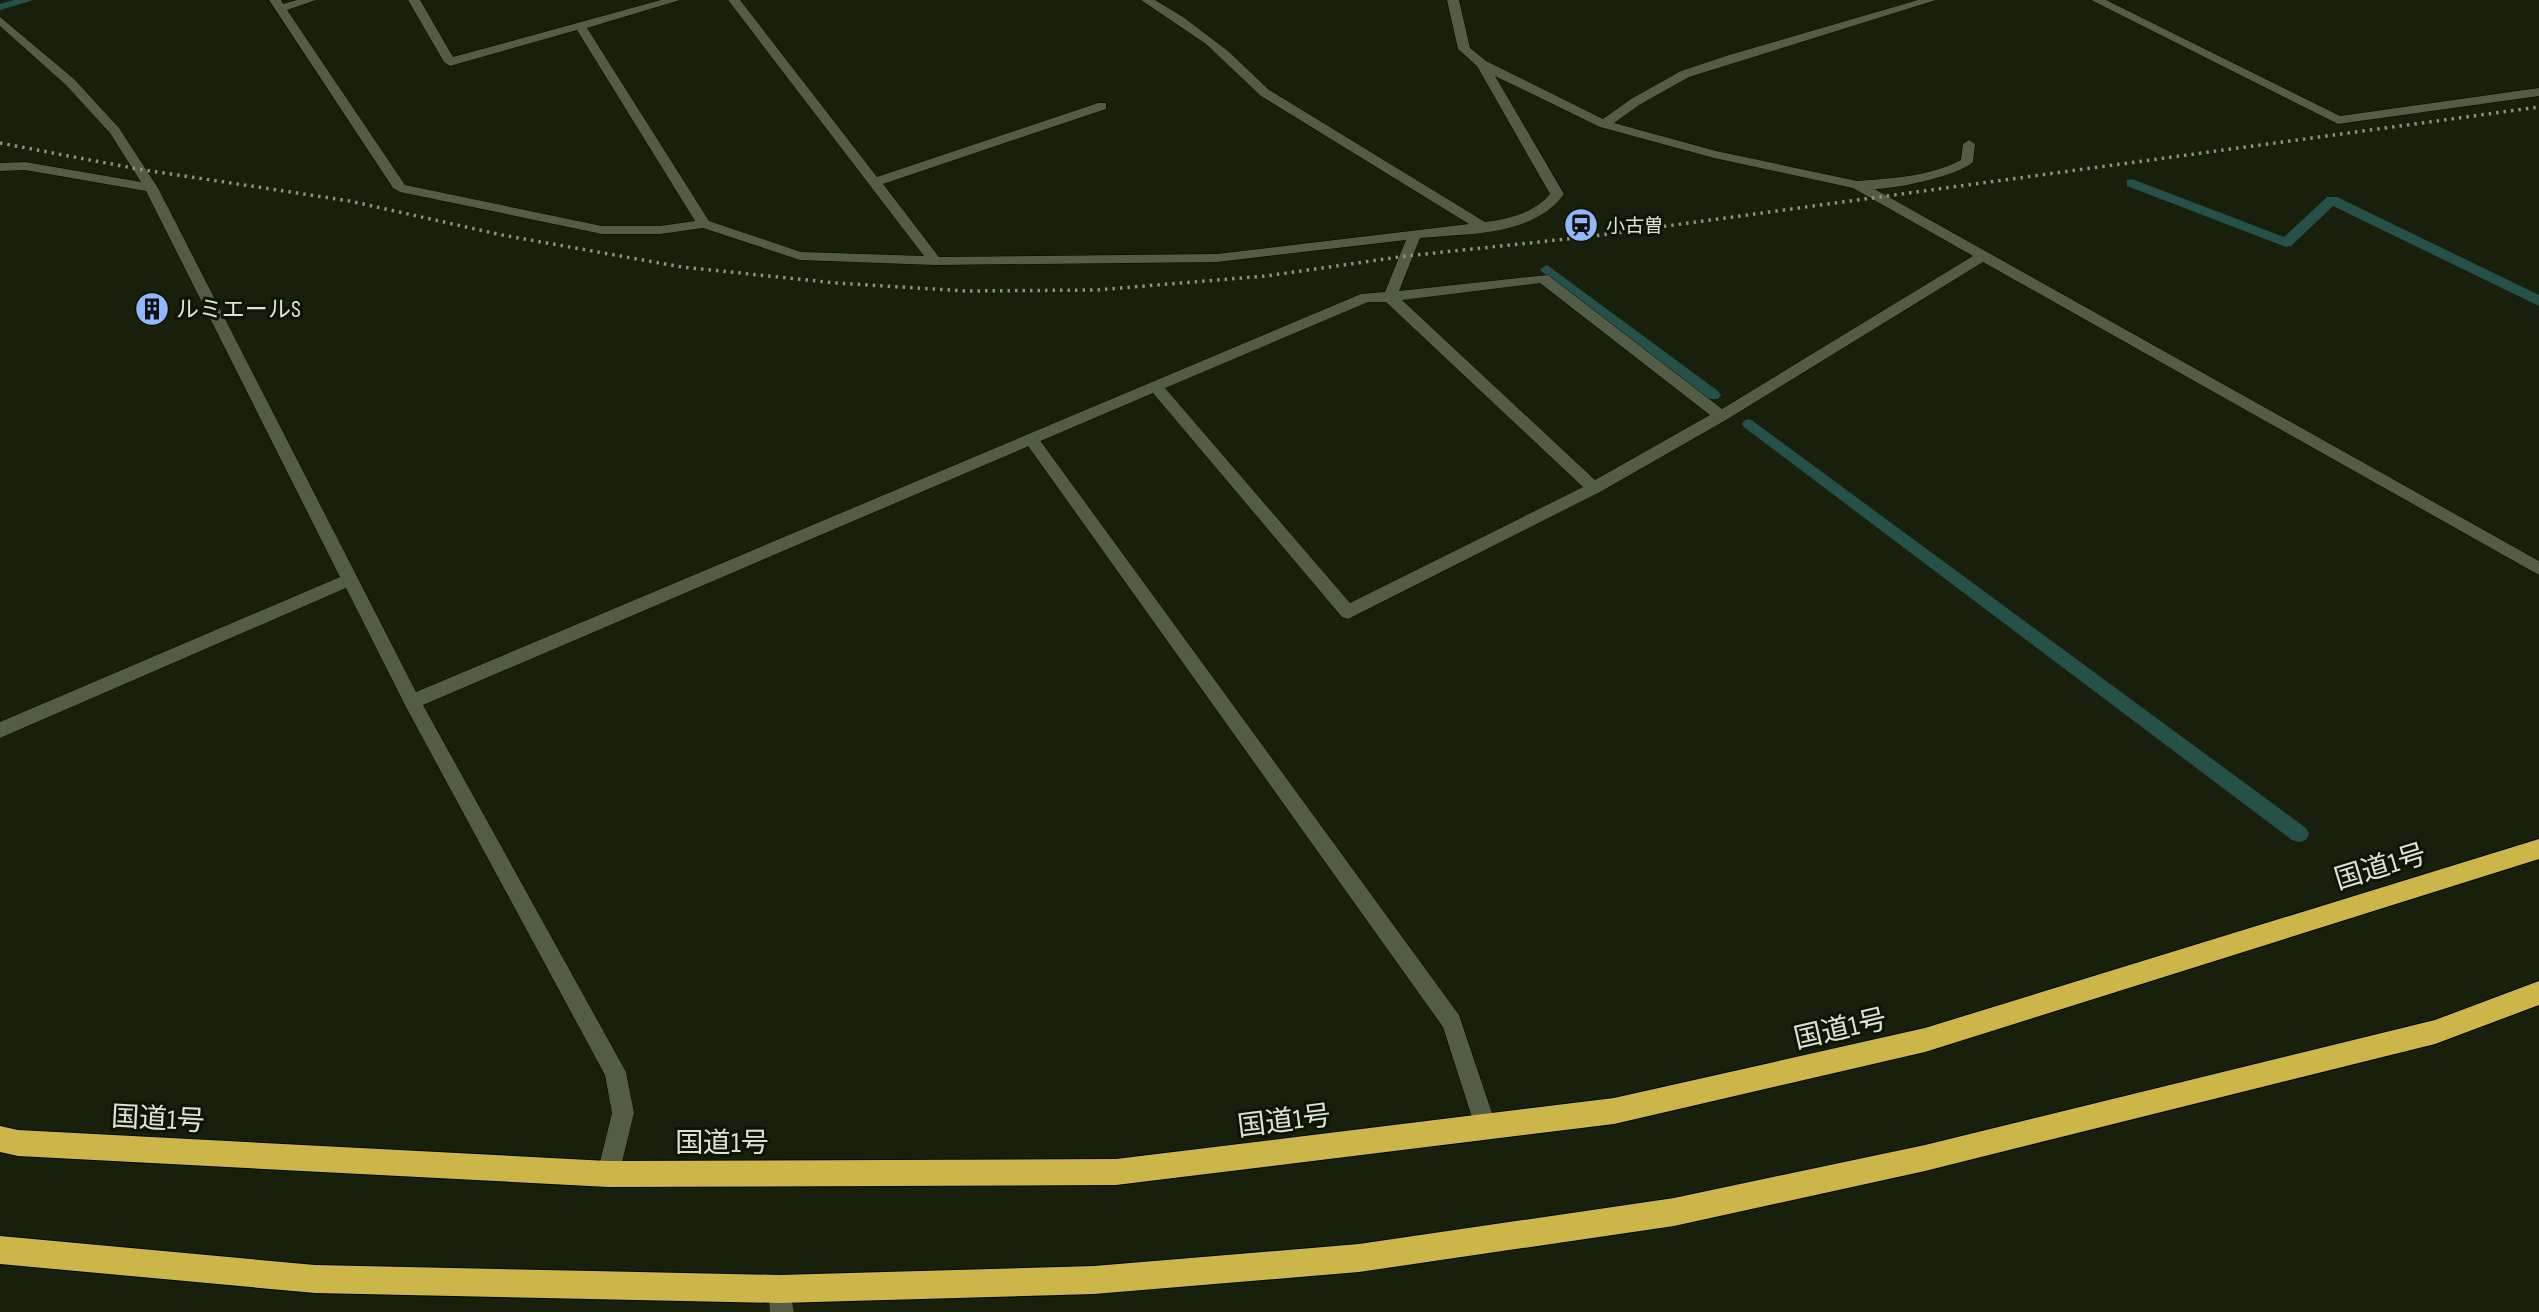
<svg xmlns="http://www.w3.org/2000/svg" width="2539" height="1312" viewBox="0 0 2539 1312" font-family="'Sofia Sans Condensed','Noto Sans JP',sans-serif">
	<rect width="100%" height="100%" fill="#181f0a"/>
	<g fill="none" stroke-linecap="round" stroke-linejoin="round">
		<path fill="#265149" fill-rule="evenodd" d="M 14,0 L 34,0 L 0,10 L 0,4 Z
			M 2132,179 L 2284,237 L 2327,197 L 2337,197 L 2539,295 L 2539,306 L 2333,206 L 2291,246 L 2286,247 L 2127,186 L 2127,180 Z
			M 1547,265 L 1718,391 L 1721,395 L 1718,399 L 1708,399 L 1542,272 L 1540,269 Z
			M 1750,419 L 2306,828 L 2309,834 L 2306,840 L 2299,842 L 2292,840 L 1745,428 L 1742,424 L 1745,420 Z"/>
		<g stroke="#040800" stroke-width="1">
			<path id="lane" d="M 1969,140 L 1975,144 L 1973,162 C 1958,177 1866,198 1851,185 L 1857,181 C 1893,178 1928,177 1961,160 L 1963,144 Z
				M 1031,434 L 1036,435 L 1459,1015 L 1497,1128 L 1494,1136 L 1486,1139 L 1478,1136 L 1443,1027 L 1026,443 L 1023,439 L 1026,435 Z"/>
		</g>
		<g stroke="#040800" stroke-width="1">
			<path id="street" d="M 269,0 L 281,0 L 283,4 L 297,0 L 316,0 L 287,10 L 405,185 L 602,226 L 660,226 L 695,221 L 577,30 L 450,66 L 444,62 L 408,0 L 420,0 L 453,57 L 661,0 L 680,0 L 587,28 L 709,221 L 801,252 L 924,256 L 728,0 L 740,0 L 877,177 L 1098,103 L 1106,103 L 1106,109 L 883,184 L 939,257 L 1217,254 L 1469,224 L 1261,96 L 1206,44 L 1141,0 L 1155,0 L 1183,17 L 1228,51 L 1269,90 L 1485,222 C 1509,219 1534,213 1550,194 L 1477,66 L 1458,49 L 1447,0 L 1459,0 L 1470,48 L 1486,61 L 1603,119 L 1631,99 L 1681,71 L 1729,55 L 1918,0 L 1936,0 L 1689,77 L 1639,105 L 1614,123 L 1716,151 L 1862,182 L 2539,561 L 2539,575 L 1983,262 L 1726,420 L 1600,492 L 1348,619 L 1342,617 L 1153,393 L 423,705 L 626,1072 L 634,1113 L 619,1174 L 616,1182 L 608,1185 L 600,1182 L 597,1174 L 612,1113 L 605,1075 L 406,707 L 346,588 L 0,738 L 0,722 L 340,577 L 146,191 L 25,170 L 0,171 L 0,163 L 25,162 L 141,182 L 110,133 L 66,85 L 0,26 L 0,17 L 74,79 L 119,128 L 158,188 L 416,692 L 1361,294 L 1385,292 L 1406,240 L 1217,262 L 935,265 L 800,260 L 703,228 L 660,234 L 602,234 L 400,192 L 393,188 ZM 1495,76 L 1600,127 L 1714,158 L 1853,188 L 1973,256 L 1722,409 L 1548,275 L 1399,291 L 1420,238 C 1467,233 1533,237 1564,194 ZM 1540,283 L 1710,415 L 1595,480 L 1402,300 ZM 1368,302 L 1386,302 L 1583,487 L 1350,603 L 1165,388 Z
				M 2091,0 L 2106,0 L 2340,116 L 2539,88 L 2539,96 L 2338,124 Z
				M 780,1277 L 788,1281 L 794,1312 L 770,1312 L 768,1289 L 772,1281 Z"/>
		</g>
		<g stroke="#040800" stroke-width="2">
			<path id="highway" d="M 2539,839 L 2539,859 L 1925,1052 L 1614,1124 L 1116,1185 L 608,1187 L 18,1156 L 0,1152 L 0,1126 L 18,1130 L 608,1161 L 1116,1159 L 1614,1098 L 1925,1028 Z
				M 2539,981 L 2539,1005 L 2435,1044 L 1925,1171 L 1674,1226 L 1359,1272 L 1094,1294 L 780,1303 L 315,1293 L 0,1264 L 0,1236 L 315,1265 L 780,1275 L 1094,1266 L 1359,1244 L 1674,1198 L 1925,1145 L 2435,1020 Z"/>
		</g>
		<use href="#lane" fill="#535c45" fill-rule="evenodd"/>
		<use href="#street" fill="#535c45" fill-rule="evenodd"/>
		<use href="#highway" fill="#ccb549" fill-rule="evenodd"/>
		<path stroke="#8c9181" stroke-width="3.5" stroke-dasharray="2.5 5" stroke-linecap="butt" d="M 0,143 L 138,169 L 350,201 L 502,235 L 682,267 L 836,283 L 966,291 L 1096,290 L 1266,276 L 1406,256 L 1586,237 L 2539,107"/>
	</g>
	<defs>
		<g id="station-disc" transform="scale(1.75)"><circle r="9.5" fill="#92b7fd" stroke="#0f1503"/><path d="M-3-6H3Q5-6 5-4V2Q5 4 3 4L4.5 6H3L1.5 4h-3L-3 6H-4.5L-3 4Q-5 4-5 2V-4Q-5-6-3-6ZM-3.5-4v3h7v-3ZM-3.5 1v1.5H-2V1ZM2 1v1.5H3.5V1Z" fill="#111"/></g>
		<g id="building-disc" transform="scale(1.75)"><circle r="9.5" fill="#92b7fd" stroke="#0f1503"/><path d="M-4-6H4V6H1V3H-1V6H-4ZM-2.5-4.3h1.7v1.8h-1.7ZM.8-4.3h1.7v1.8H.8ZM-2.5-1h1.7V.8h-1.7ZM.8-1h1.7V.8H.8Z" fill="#111"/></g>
	</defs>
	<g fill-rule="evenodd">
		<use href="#station-disc" x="1581" y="225"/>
		<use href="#building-disc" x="152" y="309"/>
	</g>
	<g text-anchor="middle" stroke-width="6" stroke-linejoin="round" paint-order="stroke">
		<g font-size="19" fill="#dde2d4" stroke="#0f1503" text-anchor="start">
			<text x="1606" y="232">小古曽</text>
		</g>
		<g font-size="23" fill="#dde2d4" stroke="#0f1503" text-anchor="start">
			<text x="176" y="317">ルミエールS</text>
		</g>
		<g font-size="28" fill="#dde2d4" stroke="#0f1503">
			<text transform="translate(2380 866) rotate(-17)" y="10">国道1号</text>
			<text transform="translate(1840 1028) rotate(-13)" y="10">国道1号</text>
			<text transform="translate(158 1118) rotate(3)" y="10">国道1号</text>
			<text transform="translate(1284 1120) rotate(-7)" y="10">国道1号</text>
			<text x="722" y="1152">国道1号</text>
		</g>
	</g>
</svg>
